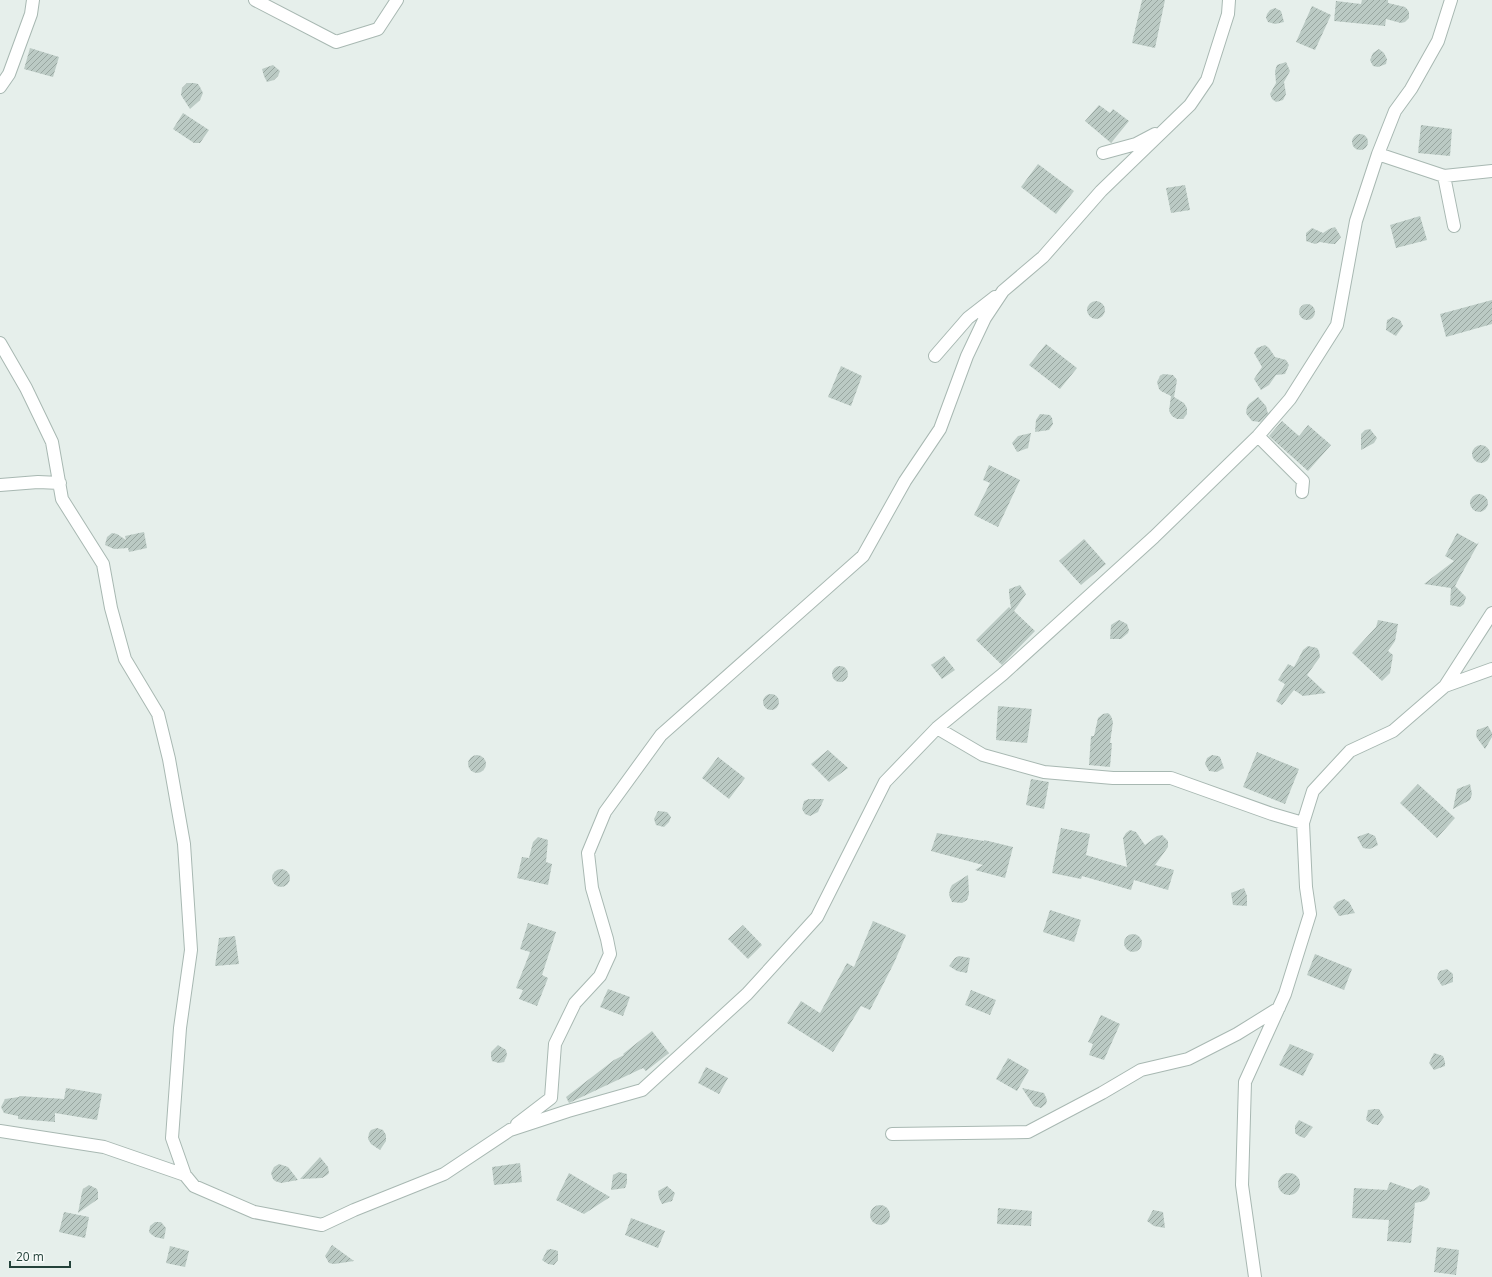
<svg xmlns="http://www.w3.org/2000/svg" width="1492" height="1277" viewBox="0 0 1492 1277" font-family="'Open Sans',sans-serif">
	<defs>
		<pattern id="building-hatch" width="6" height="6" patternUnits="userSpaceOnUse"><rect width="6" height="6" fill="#bbcac4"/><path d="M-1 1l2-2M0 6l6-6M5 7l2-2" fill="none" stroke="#98a6a0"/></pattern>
	</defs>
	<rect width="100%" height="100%" fill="#e6efeb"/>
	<path fill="url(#building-hatch)" d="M 1142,0 L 1165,0 L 1155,48 L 1132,43 Z
		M 1362,0 L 1388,0 L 1388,3 L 1405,7 L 1407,9 L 1409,12 L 1409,18 L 1405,22 L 1401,23 L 1386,19 L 1385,26 L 1334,21 L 1336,1 L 1361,4 Z
		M 1312,6 L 1331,15 L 1315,50 L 1296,42 Z
		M 1275,8 L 1281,11 L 1284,22 L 1275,24 L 1268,22 L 1266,18 L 1267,14 L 1270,10 Z
		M 30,48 L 59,57 L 53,77 L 24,69 Z
		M 1379,49 L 1384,53 L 1387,59 L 1386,64 L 1378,67 L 1373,66 L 1370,60 L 1373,53 Z
		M 1286,62 L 1290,71 L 1284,82 L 1286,94 L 1283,100 L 1276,102 L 1272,99 L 1270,94 L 1276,83 L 1275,71 L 1277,65 Z
		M 273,65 L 280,71 L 278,76 L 274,80 L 267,82 L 264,76 L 262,69 Z
		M 187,83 L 194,83 L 198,84 L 200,87 L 203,93 L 200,100 L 190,109 L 181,95 L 182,88 Z
		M 1099,105 L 1110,113 L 1113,109 L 1129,121 L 1111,143 L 1085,121 Z
		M 183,113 L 209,130 L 200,143 L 194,143 L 173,129 Z
		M 1421,125 L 1452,129 L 1450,156 L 1418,153 Z
		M1352 142a8 8 0 1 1 16 0a8 8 0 1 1-16 0Z
		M 1038,164 L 1074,191 L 1056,214 L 1021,187 Z
		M 1185,185 L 1190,210 L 1171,213 L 1166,188 Z
		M 1420,216 L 1427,240 L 1396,248 L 1390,225 Z
		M 1335,227 L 1341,237 L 1335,244 L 1332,244 L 1320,242 L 1315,244 L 1306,241 L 1306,233 L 1312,228 L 1323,233 L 1329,229 Z
		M 1492,300 L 1492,324 L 1446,337 L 1440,314 Z
		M1087 310a9 9 0 1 1 18 0a9 9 0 1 1-18 0Z
		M1299 312a8 8 0 1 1 16 0a8 8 0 1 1-16 0Z
		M 1393,317 L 1400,320 L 1403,326 L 1396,336 L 1386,330 L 1387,320 Z
		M 1046,344 L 1077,368 L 1060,389 L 1029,365 Z
		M 1265,345 L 1269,348 L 1275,357 L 1286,360 L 1289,365 L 1285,374 L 1276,375 L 1269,385 L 1261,390 L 1254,379 L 1262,367 L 1254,353 L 1257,348 Z
		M 841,366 L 862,376 L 851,406 L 828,397 Z
		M 1163,374 L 1173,375 L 1177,380 L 1174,397 L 1184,403 L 1187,408 L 1187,414 L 1183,419 L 1177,419 L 1172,416 L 1169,411 L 1171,396 L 1161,391 L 1159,389 L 1157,382 L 1160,376 Z
		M 1258,397 L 1266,406 L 1268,414 L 1260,422 L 1252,421 L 1248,416 L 1246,413 L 1247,407 L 1249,404 Z
		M 1040,414 L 1050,415 L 1052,418 L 1053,424 L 1049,430 L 1035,432 L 1036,420 Z
		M 1282,421 L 1299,436 L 1308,425 L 1331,445 L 1308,471 L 1269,436 Z
		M 1370,429 L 1377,438 L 1374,443 L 1361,450 L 1361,434 L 1365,430 Z
		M 1031,433 L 1028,448 L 1017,452 L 1012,443 L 1018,436 Z
		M1472 454a9 9 0 1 1 18 0a9 9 0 1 1-18 0Z
		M 989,465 L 1020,480 L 998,527 L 974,515 L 990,483 L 983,480 Z
		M1470 503a9 9 0 1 1 18 0a9 9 0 1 1-18 0Z
		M 144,532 L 147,548 L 129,552 L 128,548 L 114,549 L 105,545 L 107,537 L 112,533 L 117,534 L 126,540 L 125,536 Z
		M 1457,533 L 1477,544 L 1479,542 L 1455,586 L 1466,597 L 1464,604 L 1460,607 L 1450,605 L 1451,588 L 1424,584 L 1454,561 L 1445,556 Z
		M 1084,539 L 1106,564 L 1081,585 L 1059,561 Z
		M 1020,585 L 1026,594 L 1014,611 L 1035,631 L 1002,665 L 976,640 L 1009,607 L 1011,609 L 1009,593 L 1009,589 Z
		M 1119,620 L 1127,624 L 1129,630 L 1128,633 L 1121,639 L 1110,639 L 1111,625 L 1114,623 Z
		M 1378,620 L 1398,624 L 1395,641 L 1388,651 L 1393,655 L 1390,673 L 1382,681 L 1352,653 L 1376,627 Z
		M 1308,646 L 1317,648 L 1319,651 L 1320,657 L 1307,675 L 1326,693 L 1303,696 L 1294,690 L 1282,705 L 1276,701 L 1285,684 L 1278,680 L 1288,664 L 1294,667 L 1303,650 Z
		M 944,656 L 955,670 L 942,679 L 931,665 Z
		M832 674a8 8 0 1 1 16 0a8 8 0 1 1-16 0Z
		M763 702a8 8 0 1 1 16 0a8 8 0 1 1-16 0Z
		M 998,706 L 1032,709 L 1027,743 L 996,740 Z
		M 1108,713 L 1111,716 L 1113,722 L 1110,743 L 1112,743 L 1110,767 L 1089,765 L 1091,736 L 1094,736 L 1098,718 L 1103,714 Z
		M 1488,726 L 1492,733 L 1492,737 L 1485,749 L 1477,738 L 1476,735 L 1477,730 Z
		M 828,750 L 848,768 L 829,782 L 811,764 Z
		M 1257,752 L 1299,769 L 1285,804 L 1243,787 Z
		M468 764a9 9 0 1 1 18 0a9 9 0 1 1-18 0Z
		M 1212,755 L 1218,756 L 1220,757 L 1224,768 L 1217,772 L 1209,771 L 1205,764 L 1207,758 Z
		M 718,757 L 745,778 L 729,799 L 702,778 Z
		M 1031,779 L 1049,782 L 1044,809 L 1026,805 Z
		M 1418,784 L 1455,818 L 1437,838 L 1400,803 Z
		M 1470,784 L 1472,794 L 1470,800 L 1453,809 L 1457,789 Z
		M 809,799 L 824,799 L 818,812 L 810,816 L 805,814 L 802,809 L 804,801 Z
		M 658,811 L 667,812 L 671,817 L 669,822 L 664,827 L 656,825 L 654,819 Z
		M 1061,828 L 1090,834 L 1086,855 L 1127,867 L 1123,838 L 1126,833 L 1130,830 L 1136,832 L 1145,845 L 1157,836 L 1162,835 L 1168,841 L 1168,847 L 1155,865 L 1174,870 L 1168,890 L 1134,880 L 1131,890 L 1082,876 L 1081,879 L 1052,873 Z
		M 937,833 L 984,841 L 984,840 L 1013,847 L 1005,878 L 975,870 L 983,865 L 931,851 Z
		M 1368,833 L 1375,836 L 1378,845 L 1370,849 L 1363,848 L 1357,837 Z
		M 538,837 L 548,840 L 546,862 L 552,864 L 548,885 L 517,878 L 522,857 L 529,858 L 533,842 Z
		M272 878a9 9 0 1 1 18 0a9 9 0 1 1-18 0Z
		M 968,875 L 969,894 L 967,900 L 962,903 L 952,902 L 949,895 L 950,889 L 952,885 Z
		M 1244,888 L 1247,896 L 1247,906 L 1233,905 L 1231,893 Z
		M 1344,899 L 1349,902 L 1355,913 L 1339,916 L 1333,907 L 1337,902 Z
		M 1050,910 L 1081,920 L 1074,942 L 1043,932 Z
		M 873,921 L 906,935 L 894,963 L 870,1010 L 861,1006 L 833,1052 L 787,1023 L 801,1001 L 820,1013 L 847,963 L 854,967 Z
		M 528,923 L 556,932 L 542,975 L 548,978 L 537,1006 L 519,999 L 523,990 L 516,988 L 530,952 L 520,949 Z
		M 743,925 L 762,945 L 748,959 L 728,939 Z
		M1124 943a9 9 0 1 1 18 0a9 9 0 1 1-18 0Z
		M 235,936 L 239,964 L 215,966 L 219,938 Z
		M 1315,954 L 1352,969 L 1344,990 L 1307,975 Z
		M 959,956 L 970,958 L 967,973 L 957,971 L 949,966 L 955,958 Z
		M 1447,969 L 1453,974 L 1453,982 L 1442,986 L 1437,978 L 1438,974 L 1440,971 Z
		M 608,989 L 630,997 L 623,1016 L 600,1007 Z
		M 971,990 L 996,1000 L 990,1015 L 965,1005 Z
		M 1101,1015 L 1120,1024 L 1104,1060 L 1089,1055 L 1093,1044 L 1088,1042 Z
		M 652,1031 L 669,1053 L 646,1071 L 643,1068 L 569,1103 L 566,1097 L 614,1060 L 624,1055 L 623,1054 Z
		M 1290,1044 L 1314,1054 L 1303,1076 L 1279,1065 Z
		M 498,1045 L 506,1050 L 507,1055 L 504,1062 L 499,1063 L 492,1061 L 491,1056 L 491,1052 Z
		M 1434,1053 L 1443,1056 L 1445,1062 L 1445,1066 L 1434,1070 L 1429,1063 Z
		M 1008,1058 L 1029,1070 L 1017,1091 L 996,1079 Z
		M 706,1067 L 728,1078 L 719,1094 L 698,1083 Z
		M 66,1088 L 102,1094 L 97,1120 L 55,1113 L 55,1122 L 18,1119 L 18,1116 L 4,1113 L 1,1107 L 5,1099 L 19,1097 L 20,1096 L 64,1099 Z
		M 1022,1088 L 1044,1093 L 1047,1100 L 1046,1104 L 1041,1108 L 1034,1106 Z
		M 1375,1109 L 1379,1109 L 1384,1117 L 1378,1125 L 1372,1124 L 1366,1120 L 1368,1110 Z
		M 1299,1120 L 1313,1127 L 1307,1135 L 1304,1138 L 1299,1136 L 1295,1133 L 1295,1126 Z
		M 377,1128 L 383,1130 L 386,1135 L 386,1141 L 380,1150 L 371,1144 L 368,1139 L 369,1133 L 371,1130 Z
		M 320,1157 L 328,1167 L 329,1173 L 327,1175 L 322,1178 L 300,1179 Z
		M 520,1163 L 522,1182 L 494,1185 L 492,1167 Z
		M 279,1164 L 288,1167 L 298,1180 L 281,1183 L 275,1181 L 273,1179 L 271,1173 L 274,1167 Z
		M 619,1172 L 627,1174 L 627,1183 L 625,1188 L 611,1190 L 613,1175 Z
		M 569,1173 L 610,1197 L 584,1214 L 556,1200 Z
		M1278 1184a11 11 0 1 1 22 0a11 11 0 1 1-22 0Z
		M 1390,1182 L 1413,1190 L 1420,1185 L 1429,1189 L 1430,1194 L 1427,1199 L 1424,1201 L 1415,1203 L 1411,1243 L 1387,1241 L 1389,1220 L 1352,1218 L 1354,1188 L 1387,1190 Z
		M 89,1185 L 97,1189 L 98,1192 L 98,1199 L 78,1213 L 82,1192 L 83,1189 Z
		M 667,1186 L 675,1193 L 672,1201 L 662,1204 L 659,1198 L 658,1191 Z
		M870 1215a10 10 0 1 1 20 0a10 10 0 1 1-20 0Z
		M 998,1208 L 1032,1211 L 1031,1226 L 997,1224 Z
		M 1153,1210 L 1163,1212 L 1165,1228 L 1154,1226 L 1147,1221 Z
		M 64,1212 L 89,1217 L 85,1238 L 59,1232 Z
		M 631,1218 L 665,1231 L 658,1248 L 625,1235 Z
		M 155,1222 L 161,1222 L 166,1228 L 164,1239 L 155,1237 L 151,1234 L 149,1232 L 150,1226 Z
		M 332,1245 L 354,1261 L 334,1264 L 329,1263 L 325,1256 Z
		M 170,1246 L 189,1251 L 185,1267 L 166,1263 Z
		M 1437,1247 L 1459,1250 L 1456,1275 L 1434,1272 Z
		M 551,1249 L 558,1251 L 558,1260 L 554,1265 L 548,1264 L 542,1260 L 547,1250 Z"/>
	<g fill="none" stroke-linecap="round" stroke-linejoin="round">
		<g stroke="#a8b8b2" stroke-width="14">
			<path id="minor" d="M 255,0 L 336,42 L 378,29 L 397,0
				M 0,87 L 9,74 L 31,14 L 33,0
				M 1103,153 L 1136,144 L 1155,134
				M 1378,154 L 1444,176 L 1492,171
				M 1444,176 L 1454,226
				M 0,343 L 26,388 L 52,442 L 62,499 L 103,564 L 111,608 L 125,659 L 158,714 L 169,759 L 184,844 L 191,950 L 180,1028 L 172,1138 L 185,1175
				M 935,356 L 968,318 L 995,297
				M 1258,436 L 1303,481 L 1302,492
				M 0,485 L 38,482 L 60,483
				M 1445,686 L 1492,669
				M 937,728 L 983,755 L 1044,772 L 1113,778 L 1171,778 L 1272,814 L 1303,823 L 1306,887 L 1310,914 L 1285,994 L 1245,1082 L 1242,1185 L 1255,1277
				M 1303,823 L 1313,791 L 1350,751 L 1393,731 L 1445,686 L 1492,613
				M 517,1124 L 551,1098 L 555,1044 L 575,1003 L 600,976 L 610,954 L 607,939 L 592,888 L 588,853 L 605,812 L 661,735 L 863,556 L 905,481 L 940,429 L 967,356 L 985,318 L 1003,291 L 1043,257 L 1101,191 L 1190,105 L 1207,80 L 1228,14 L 1229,0
				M 0,1131 L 104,1147 L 185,1175 L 194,1186 L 254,1212 L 322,1225 L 354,1210 L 444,1174 L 510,1130 L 568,1111 L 642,1090 L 747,994 L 817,917 L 885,782 L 937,728 L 1003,674 L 1154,537 L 1258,436 L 1290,399 L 1337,325 L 1356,221 L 1378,154 L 1395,111 L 1411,89 L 1438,41 L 1451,0
				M 892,1134 L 1028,1132 L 1102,1093 L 1141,1070 L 1188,1059 L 1237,1034 L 1279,1008"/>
		</g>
		<use href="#minor" stroke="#fff" stroke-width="12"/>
	</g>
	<path d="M10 1261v6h60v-6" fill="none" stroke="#24423a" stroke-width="2"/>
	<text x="16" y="1261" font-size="12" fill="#24423a" stroke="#f7fbf9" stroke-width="3" paint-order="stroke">20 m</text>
</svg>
